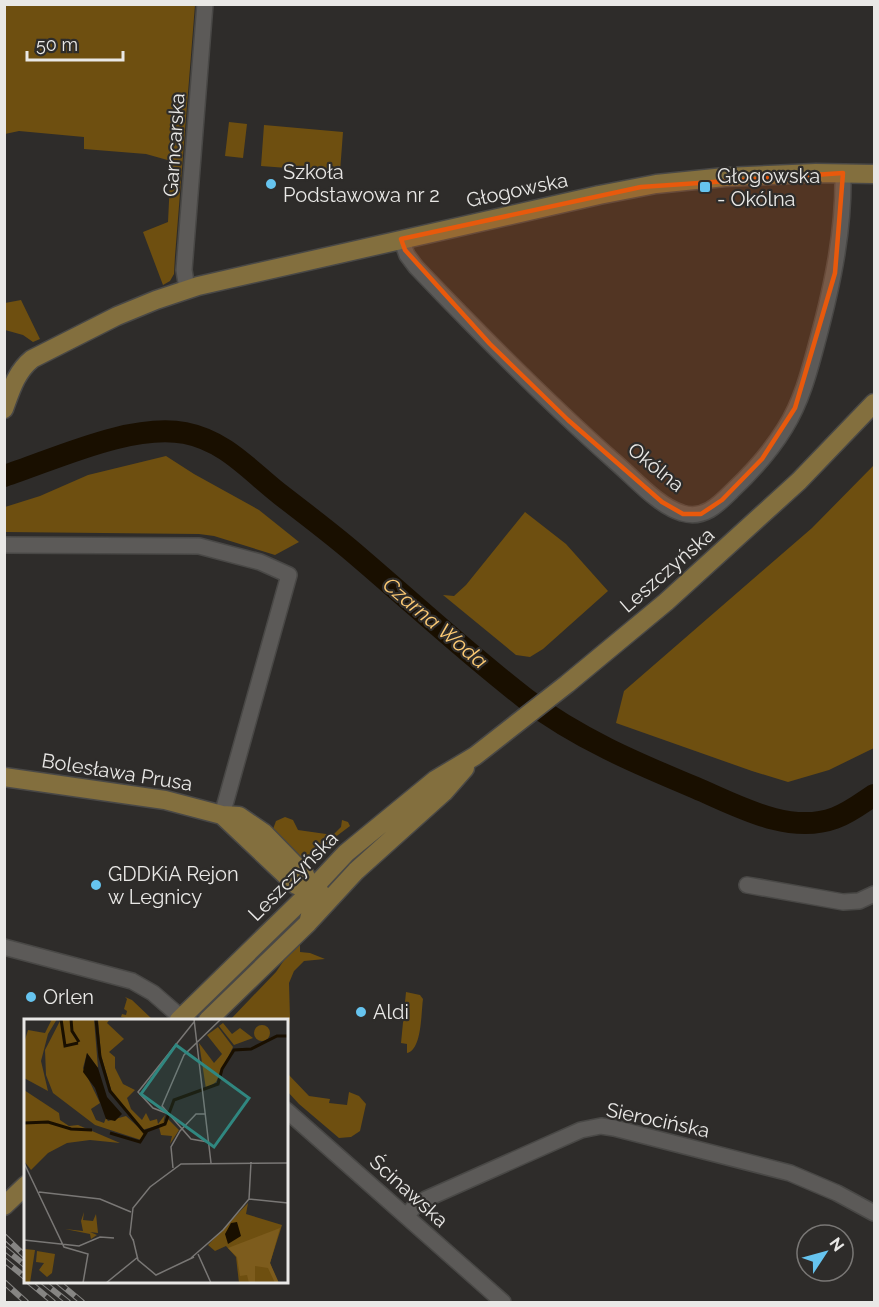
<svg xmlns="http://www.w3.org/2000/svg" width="879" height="1307" viewBox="0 0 879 1307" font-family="Raleway,sans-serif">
	<rect width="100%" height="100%" fill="#2e2c2a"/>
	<path fill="#6e4f10" d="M 5,4 L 195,5 L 175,256 L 174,274 L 170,281 L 163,285 L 143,232 L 168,222 L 171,161 L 146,154 L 84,149 L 84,137 L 19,131 L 5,134 Z
		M 229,122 L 247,124 L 243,158 L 225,156 Z
		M 264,125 L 343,132 L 340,172 L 261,166 Z
		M 21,300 L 40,339 L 33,342 L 23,335 L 5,330 L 5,303 Z
		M 166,456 L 194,474 L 259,510 L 299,542 L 275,555 L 214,536 L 199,534 L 5,532 L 5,507 L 40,496 L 88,475 Z
		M 874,465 L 874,748 L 829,770 L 788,782 L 752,771 L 616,723 L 624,691 L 812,528 Z
		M 525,512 L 566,544 L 608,591 L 543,649 L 530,657 L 516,655 L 443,595 L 454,596 L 466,585 Z
		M 285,817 L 293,820 L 298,830 L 333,835 L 341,827 L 342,820 L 348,822 L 350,826 L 310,856 L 306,855 L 302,858 L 274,833 L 273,829 L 276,821 Z
		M 300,941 L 300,952 L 310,953 L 325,959 L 304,961 L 294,971 L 289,983 L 290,1018 L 287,1041 L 286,1020 L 230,1020 L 276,972 L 291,950 Z
		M 406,992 L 420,995 L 423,999 C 421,1013 422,1050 407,1053 L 407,1044 L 401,1043 Z
		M 125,997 L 132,1000 L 152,1019 L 125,1020 L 126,1018 L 121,1017 L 122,1014 L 126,1015 L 127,1011 L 124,1009 L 127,999 Z
		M 287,1073 L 309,1096 L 330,1099 L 329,1103 L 347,1105 L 349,1092 L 359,1096 L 366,1104 L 360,1131 L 351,1137 L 339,1138 L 299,1104 L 287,1091 Z"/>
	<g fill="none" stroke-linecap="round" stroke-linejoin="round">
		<path stroke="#190f00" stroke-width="22" d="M 4,476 C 56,459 131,423 185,433 C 226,441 250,471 281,495 C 308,516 335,536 360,558 C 415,605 469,655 526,699 C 577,738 636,763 696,788 C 738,806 789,835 835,818 C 849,813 862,803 874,795"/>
		<g stroke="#494846" stroke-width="18">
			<path id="street" d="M 401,239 L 407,255 L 416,267 C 480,334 544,399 614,461 C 633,477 658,506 682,513 C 704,520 719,504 733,490 C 752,472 771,451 785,428 C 802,401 810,369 818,339 C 833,283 844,230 843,173
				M 187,289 L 184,270 L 205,4
				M 4,545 L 199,546 L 260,562 L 289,575 L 222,815
				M 747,885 L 843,902 L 859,901 L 874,894
				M 4,947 L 132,981 L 153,993 L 184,1020
				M 286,1110 L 503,1302
				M 406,1216 L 415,1206 L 426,1199 L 581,1130 L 601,1126 L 614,1128 L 790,1173 L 837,1193 L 874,1213"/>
		</g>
		<g stroke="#494846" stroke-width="21">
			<path id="secondary" d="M 4,409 C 11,390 16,372 32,359 L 117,316 L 156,300 L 198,286 L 599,195 L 656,184 L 725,177 L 816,173 L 874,174
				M 4,777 L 165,800 L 222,815 L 239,816 L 264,833 L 305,875 C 313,891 314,906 308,923
				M 222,815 L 296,885 L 311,891 L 320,892
				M 179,1020 L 305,897 L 346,853 L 435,780 L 475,756 L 567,684 L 666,602 L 799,481 L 874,403
				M 208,1020 L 308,923 L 356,871 L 444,792 L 465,768
				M 4,1206 L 26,1185"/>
		</g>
		<use href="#street" stroke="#5c5a58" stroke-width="15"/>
		<use href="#secondary" stroke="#836f3e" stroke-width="18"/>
		<g stroke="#868583" stroke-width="6">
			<path id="rail" d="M 4,1236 L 26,1257
				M 4,1248 L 26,1266
				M 4,1260 L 26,1278
				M 4,1282 L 26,1302
				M 29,1282 L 53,1302
				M 43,1282 L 68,1302
				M 58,1282 L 82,1302"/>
		</g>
		<use href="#rail" stroke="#2e2c2a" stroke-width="4" stroke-dasharray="11" stroke-linecap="butt"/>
	</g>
	<path fill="#e8590c" fill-opacity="0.2" stroke="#e8590c" stroke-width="4.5" stroke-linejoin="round" d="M 843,173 L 835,273 L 795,408 L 762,459 L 722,500 L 701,514 L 683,514 L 662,502 L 568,420 L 490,344 L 405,250 L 401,239 L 641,187 Z"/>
	<g fill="#66c4ef" stroke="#2e2c2a" stroke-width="2">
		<circle cx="271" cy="184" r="6"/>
		<rect x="699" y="181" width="12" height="12" rx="3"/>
		<circle cx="96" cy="885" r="6"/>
		<circle cx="31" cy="997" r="6"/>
		<circle cx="361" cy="1012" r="6"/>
	</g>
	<g text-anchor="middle" stroke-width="4.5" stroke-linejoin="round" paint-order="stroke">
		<g font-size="20" fill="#e9e8e6" stroke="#2e2c2a">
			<text transform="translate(174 145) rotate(-86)" y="7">Garncarska</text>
			<text transform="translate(517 190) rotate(-12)" y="7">Głogowska</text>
			<text transform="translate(656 467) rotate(39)" y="7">Okólna</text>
			<text transform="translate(667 570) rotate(-41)" y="7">Leszczyńska</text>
			<text transform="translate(117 772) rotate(9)" y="7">Bolesława Prusa</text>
			<text transform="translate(293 876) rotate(-45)" y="7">Leszczyńska</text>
			<text transform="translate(658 1120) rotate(12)" y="7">Sierocińska</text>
			<text transform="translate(409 1191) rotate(42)" y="7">Ścinawska</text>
		</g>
		<g font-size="20" fill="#e9e8e6" stroke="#2e2c2a" text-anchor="start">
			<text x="283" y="179">Szkoła<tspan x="283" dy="23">Podstawowa nr 2</tspan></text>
			<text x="717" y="183">Głogowska<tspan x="717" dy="23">- Okólna</tspan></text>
			<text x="108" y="881">GDDKiA Rejon<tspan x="108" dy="23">w Legnicy</tspan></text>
			<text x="43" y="1004">Orlen</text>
			<text x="373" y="1019">Aldi</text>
		</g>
		<g font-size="21" font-style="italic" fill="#fcca74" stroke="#2e2c2a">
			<text transform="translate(435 623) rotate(40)" y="7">Czarna Woda</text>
		</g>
	</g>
	<g transform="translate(24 1019)">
		<rect width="264" height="264" fill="#2e2c2a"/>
		<path d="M 28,0 L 33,0 L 24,15 L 17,42 L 24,72 L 0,59 L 0,24 L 4,11 L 21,14 ZM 37,0 L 70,0 L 74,49 L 63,34 L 59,49 L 76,84 L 67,90 L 72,101 L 80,104 L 82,99 L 84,102 L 102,97 L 121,114 L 117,121 L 71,106 L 29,74 L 22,56 L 21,31 ZM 74,0 L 86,0 L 83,4 L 100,20 L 85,33 L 91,38 L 91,49 L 99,65 L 111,71 L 103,79 L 107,90 L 118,101 L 122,94 L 126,102 L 133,100 L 134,105 L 141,96 L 139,105 L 118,111 L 88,74 L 77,36 ZM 199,4 L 208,15 L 216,9 L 229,19 L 210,26 L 195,7 ZM230 14a8 8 0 1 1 16 0a8 8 0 1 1-16 0ZM 194,8 L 209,28 L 192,63 L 182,70 L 175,24 L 190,44 L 198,35 L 183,16 ZM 0,71 L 35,94 L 36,101 L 45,107 L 54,106 L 96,124 L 66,121 L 43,124 L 24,134 L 7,151 L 0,142 ZM 143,99 L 155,111 L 146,125 L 148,117 L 137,116 L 135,108 ZM 224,184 L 222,195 L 258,206 L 246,244 L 254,264 L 215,264 L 212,238 L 202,227 L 191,232 L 184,226 ZM 60,193 L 59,201 L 69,202 L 72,195 L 74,214 L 66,213 L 73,216 L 67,220 L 66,215 L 41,210 L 59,212 L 57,202 ZM 0,230 L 11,231 L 6,264 L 0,263 ZM 13,232 L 31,235 L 28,254 L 23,258 L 15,251 L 20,244 L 12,243 Z" fill="#6e4f10"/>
		<path d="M 256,209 L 246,244 L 255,264 L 251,264 L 244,249 L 231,247 L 231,264 L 225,264 L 223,256 L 216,257 L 213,238 L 204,229 Z" fill="#7d5c1d"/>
		<path d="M 63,34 L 74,49 L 83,78 L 98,95 L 91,102 L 82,100 L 71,69 L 59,53 ZM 213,203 L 217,217 L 204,225 L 201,215 L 207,204 Z" fill="#190f00"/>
		<path fill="none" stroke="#190f00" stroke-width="3" d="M 37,0 L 41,27 L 54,24M 47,0 L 48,12 L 55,23M 72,0 L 76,38 L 86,72 L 120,113 L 141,105 L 150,81 L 194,65 L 198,50 L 210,31 L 227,30 L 253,17 L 264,17M 0,104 L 24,103 L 47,110 L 68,111M 86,114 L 116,123 L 123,112"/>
		<path fill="none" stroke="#797775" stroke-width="1.5" d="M 170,0 L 187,144M 142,94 L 129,89 L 114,73 L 170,3M 184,123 L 167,120 L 138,87 L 160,36 L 197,0M 0,144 L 40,228 L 64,235 L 59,264M 149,149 L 147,128 L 156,112 L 172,95 L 181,95M 15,173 L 76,180 L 107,193M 225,180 L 264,184M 109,220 L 114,241 L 132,256 L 170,238M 0,221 L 55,227 L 76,218 L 90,219M 110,223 L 106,215 L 109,189 L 126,168 L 157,145 L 264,144M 174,235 L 187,264M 167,239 L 199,211 L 225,180 L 227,143M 82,264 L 114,238"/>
		<path fill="#308780" fill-opacity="0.15" stroke="#308780" stroke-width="3" d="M 152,26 L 225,79 L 190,128 L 117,75 Z"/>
		<rect width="264" height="264" fill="none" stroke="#e9e8e6" stroke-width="3"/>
	</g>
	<rect width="879" height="1307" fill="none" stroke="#e9e8e6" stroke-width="12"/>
	<g transform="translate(825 1253) rotate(54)"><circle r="28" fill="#2e2c2a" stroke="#797775" stroke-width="1.5"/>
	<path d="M0-4.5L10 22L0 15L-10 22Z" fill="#66c4ef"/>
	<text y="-9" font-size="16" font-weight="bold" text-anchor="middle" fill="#e9e8e6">N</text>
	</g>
	<path d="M27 51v9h96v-9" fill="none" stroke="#e9e8e6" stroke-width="3"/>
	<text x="36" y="51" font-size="18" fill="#e9e8e6" stroke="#2e2c2a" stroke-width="4.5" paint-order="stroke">50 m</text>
</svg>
